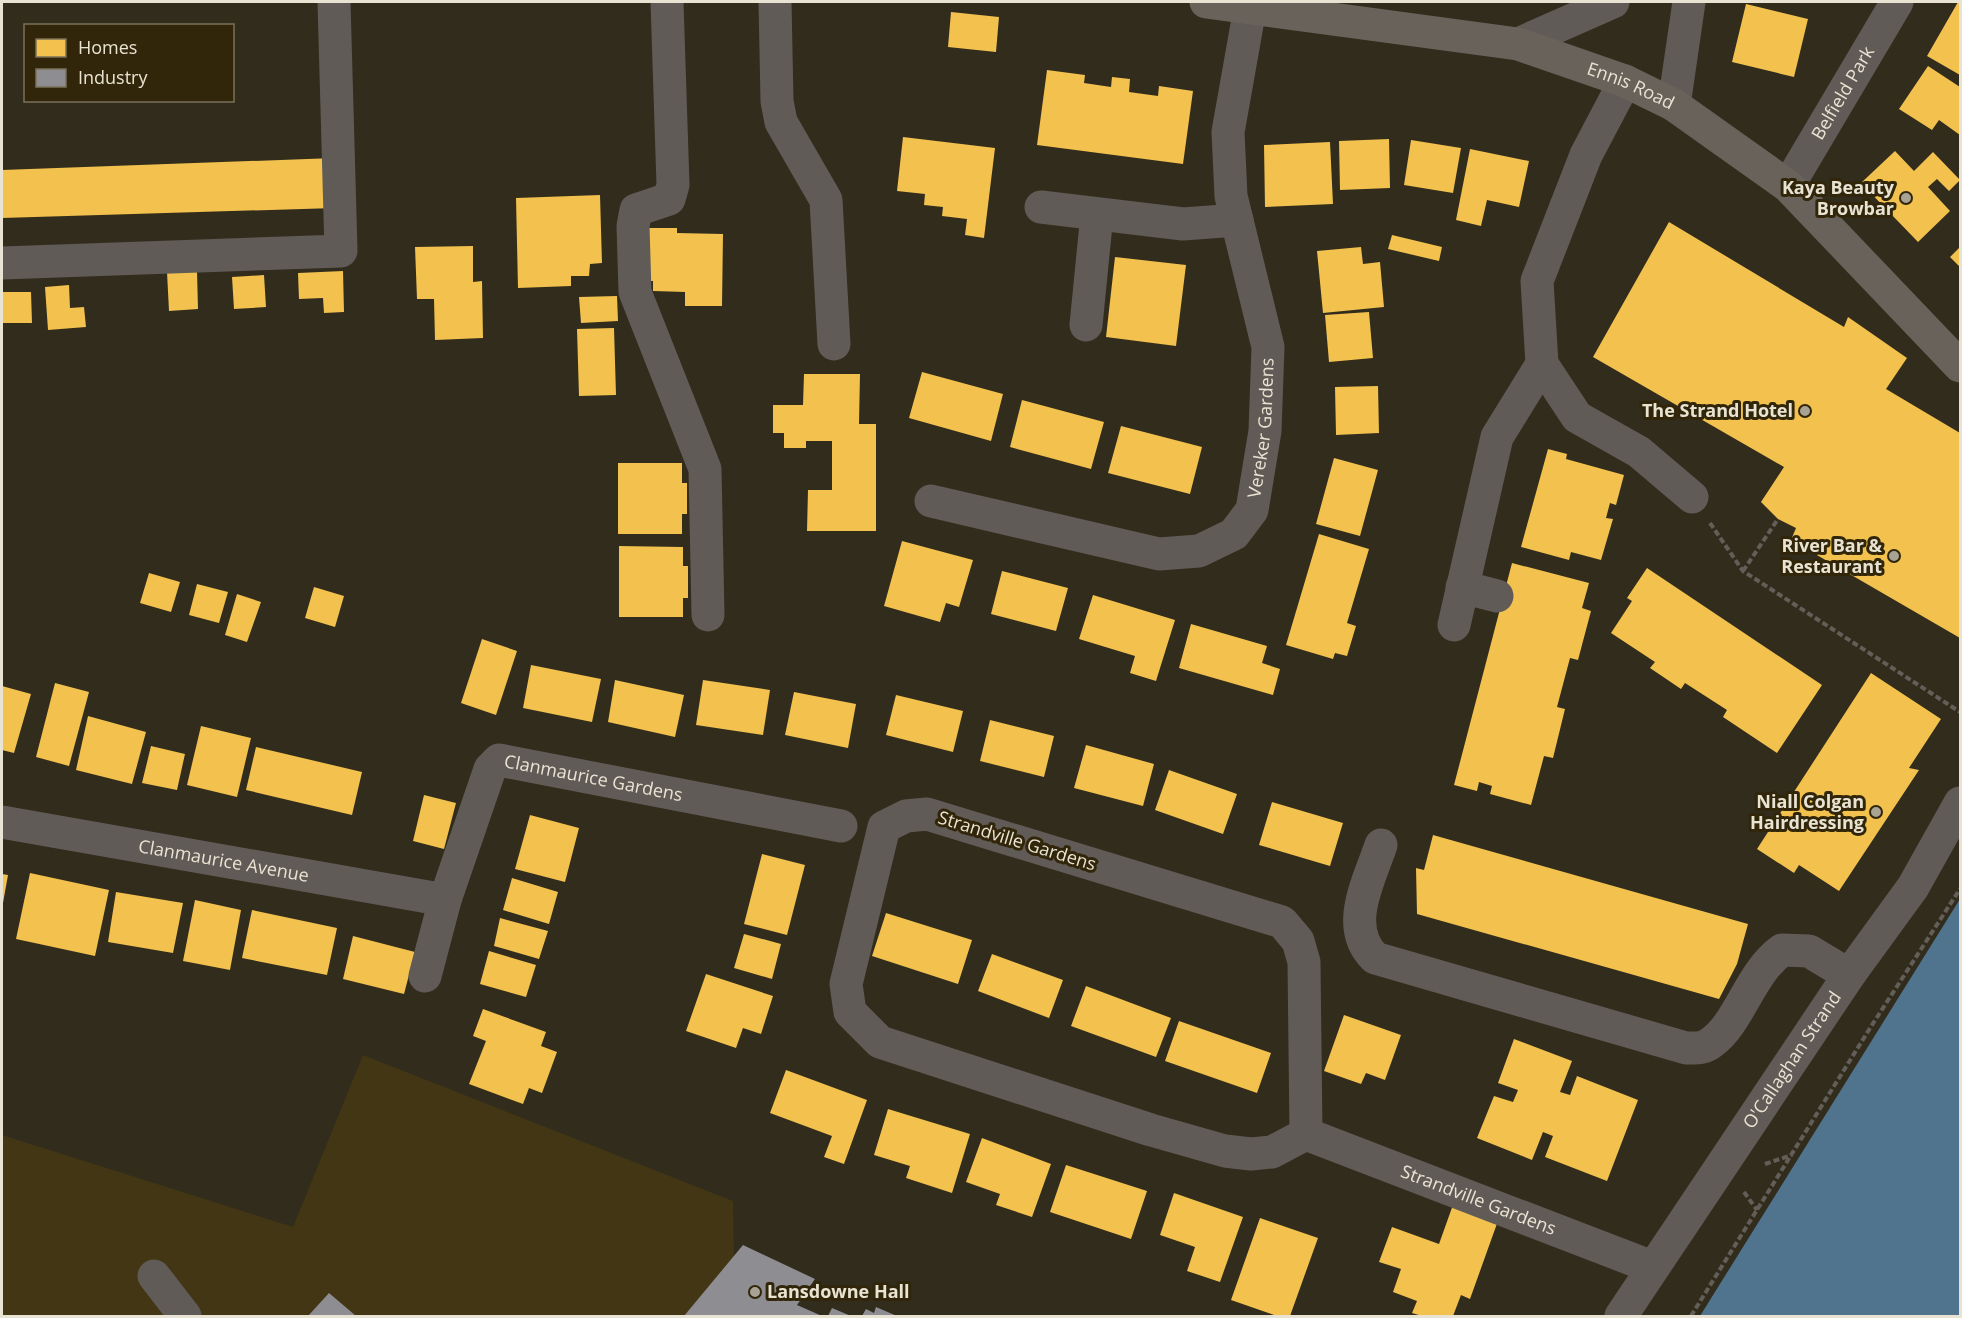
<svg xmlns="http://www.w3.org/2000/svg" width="1962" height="1318" viewBox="0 0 1962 1318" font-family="'Open Sans',sans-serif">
	<rect width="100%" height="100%" fill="#322c1d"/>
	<path fill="#423614" d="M 363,1055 L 733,1201 L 734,1264 L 714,1316 L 2,1316 L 2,1135 L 293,1227 Z"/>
	<path fill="#51748e" d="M 1960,899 L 1960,1316 L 1700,1316 Z"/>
	<path fill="#f2c14e" d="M 1958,2 L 1960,2 L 1960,75 L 1927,56 Z
		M 1746,4 L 1808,19 L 1794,77 L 1732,62 Z
		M 951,12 L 999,17 L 996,52 L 948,47 Z
		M 1928,66 L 1960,87 L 1960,135 L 1939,120 L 1932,130 L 1899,109 Z
		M 1047,70 L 1085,75 L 1084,83 L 1111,87 L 1112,77 L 1130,79 L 1129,92 L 1158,96 L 1159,86 L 1193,91 L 1183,164 L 1037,145 Z
		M 903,137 L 995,148 L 984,238 L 965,235 L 967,219 L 942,216 L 943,207 L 924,205 L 925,194 L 897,191 Z
		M 1389,139 L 1390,188 L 1340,190 L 1339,141 Z
		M 1411,140 L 1461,148 L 1453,193 L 1404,185 Z
		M 1330,142 L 1333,204 L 1265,207 L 1264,145 Z
		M 1470,149 L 1529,161 L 1519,207 L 1487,200 L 1481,226 L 1456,220 Z
		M 1895,151 L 1914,171 L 1933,152 L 1960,180 L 1949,191 L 1937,179 L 1928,187 L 1950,211 L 1918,242 L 1861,183 Z
		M 334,158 L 335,208 L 2,218 L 2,170 Z
		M 600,195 L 602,263 L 590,264 L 589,276 L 571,276 L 571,286 L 518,288 L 516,198 Z
		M 1669,222 L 1844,327 L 1848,317 L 1907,358 L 1886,389 L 1960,433 L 1960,638 L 1791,540 L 1796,528 L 1778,519 L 1761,502 L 1784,467 L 1593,357 Z
		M 648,228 L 677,228 L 677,233 L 723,234 L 722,306 L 685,306 L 685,292 L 653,291 L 653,281 L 641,281 Z
		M 1392,235 L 1442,247 L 1439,261 L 1388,249 Z
		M 473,246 L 473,282 L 482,281 L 483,338 L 435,340 L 434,299 L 417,299 L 415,247 Z
		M 1361,247 L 1363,264 L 1380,262 L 1384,307 L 1323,313 L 1317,251 Z
		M 1960,247 L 1960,267 L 1950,257 Z
		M 1115,257 L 1186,265 L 1176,346 L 1106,337 Z
		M 197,271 L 198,309 L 169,311 L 167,272 Z
		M 343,271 L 344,312 L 324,313 L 323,298 L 299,299 L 298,273 Z
		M 264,275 L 266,307 L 234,309 L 232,277 Z
		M 69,285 L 70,308 L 84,307 L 86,327 L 48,330 L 45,287 Z
		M 2,292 L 31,292 L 32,323 L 2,323 Z
		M 617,296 L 618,321 L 581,323 L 579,297 Z
		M 1369,312 L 1373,358 L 1329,362 L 1325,315 Z
		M 614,328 L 616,395 L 579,396 L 577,329 Z
		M 922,372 L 1003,394 L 991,441 L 909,418 Z
		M 804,374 L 860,374 L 859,424 L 876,424 L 876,531 L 807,531 L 808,490 L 832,490 L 832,441 L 806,441 L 806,448 L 784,448 L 784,433 L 773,433 L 773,405 L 803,405 Z
		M 1378,386 L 1379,433 L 1336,435 L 1335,387 Z
		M 1022,400 L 1104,422 L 1091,469 L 1010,447 Z
		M 1121,426 L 1202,447 L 1190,494 L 1108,473 Z
		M 1548,449 L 1567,454 L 1566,459 L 1624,475 L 1616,505 L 1610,503 L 1606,518 L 1613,519 L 1601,560 L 1571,552 L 1569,560 L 1521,547 Z
		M 1334,458 L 1378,470 L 1360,536 L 1316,524 Z
		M 618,463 L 682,463 L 682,483 L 687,483 L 687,514 L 682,514 L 682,534 L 618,534 Z
		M 1319,534 L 1369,549 L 1347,623 L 1356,626 L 1347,656 L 1335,653 L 1333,659 L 1286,645 Z
		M 902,541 L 973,560 L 959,607 L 946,603 L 940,622 L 884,606 Z
		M 619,546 L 683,547 L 683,566 L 688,566 L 688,598 L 683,598 L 683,617 L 619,617 Z
		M 1512,563 L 1589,583 L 1582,608 L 1591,611 L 1578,660 L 1570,658 L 1557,707 L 1565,709 L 1553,758 L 1544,756 L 1531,805 L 1490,794 L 1492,786 L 1479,782 L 1477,791 L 1454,785 Z
		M 1647,568 L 1822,685 L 1777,753 L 1723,717 L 1727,710 L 1685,683 L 1681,689 L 1650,668 L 1655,662 L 1611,633 L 1632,601 L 1627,598 Z
		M 1002,571 L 1068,588 L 1056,631 L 991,614 Z
		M 149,573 L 180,582 L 171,612 L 140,603 Z
		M 197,584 L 228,592 L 219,623 L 189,615 Z
		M 314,587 L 344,596 L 335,627 L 305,618 Z
		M 237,594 L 261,602 L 247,642 L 225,635 Z
		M 1093,595 L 1175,620 L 1156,681 L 1130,673 L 1135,656 L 1079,639 Z
		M 1191,624 L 1267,646 L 1262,663 L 1280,669 L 1273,695 L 1179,668 Z
		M 482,639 L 517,651 L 496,715 L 461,703 Z
		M 531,665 L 601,679 L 592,722 L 523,708 Z
		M 1871,673 L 1941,719 L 1909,768 L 1919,770 L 1839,891 L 1799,865 L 1794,873 L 1757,849 Z
		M 615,680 L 684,695 L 675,737 L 608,722 Z
		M 703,680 L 770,690 L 763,735 L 696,725 Z
		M 55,683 L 89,692 L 69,766 L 36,757 Z
		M 2,686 L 31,694 L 14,753 L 2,750 Z
		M 794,692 L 856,704 L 848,748 L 785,735 Z
		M 896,695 L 963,711 L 953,752 L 886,735 Z
		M 88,716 L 146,732 L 132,784 L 76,770 Z
		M 990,720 L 1054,736 L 1044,777 L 980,761 Z
		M 201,726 L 251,738 L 237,797 L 187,785 Z
		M 1086,745 L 1154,764 L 1143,806 L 1074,788 Z
		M 151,746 L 185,754 L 177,790 L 142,783 Z
		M 256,747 L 362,772 L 352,815 L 246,790 Z
		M 1169,770 L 1237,794 L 1223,834 L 1155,810 Z
		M 424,795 L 456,803 L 444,849 L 413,841 Z
		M 1272,802 L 1343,823 L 1330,866 L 1259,845 Z
		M 530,815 L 579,828 L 565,882 L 515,869 Z
		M 1433,835 L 1748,924 L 1737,964 L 1719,999 L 1417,914 L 1416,868 L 1424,870 Z
		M 762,854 L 805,865 L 787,935 L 744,924 Z
		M 30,873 L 109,890 L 95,956 L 16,939 Z
		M 2,874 L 8,875 L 3,903 L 2,903 Z
		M 512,878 L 558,892 L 549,924 L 503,910 Z
		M 116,892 L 183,903 L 173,953 L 108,942 Z
		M 195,900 L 241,910 L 230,970 L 183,961 Z
		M 252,910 L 337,928 L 327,975 L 242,958 Z
		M 886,913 L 972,940 L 958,984 L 872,956 Z
		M 500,918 L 548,931 L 539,959 L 494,946 Z
		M 744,934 L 781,944 L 772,979 L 734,968 Z
		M 353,936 L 415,952 L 404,994 L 343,979 Z
		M 489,951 L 536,965 L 526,997 L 480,984 Z
		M 992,954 L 1063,980 L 1049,1018 L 978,991 Z
		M 706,974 L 773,996 L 761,1034 L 743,1028 L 736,1048 L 686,1031 Z
		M 1086,986 L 1171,1018 L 1156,1057 L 1071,1026 Z
		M 483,1009 L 546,1032 L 541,1046 L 557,1052 L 542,1093 L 529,1088 L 523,1104 L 469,1084 L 486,1041 L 473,1036 Z
		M 1344,1015 L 1401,1035 L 1385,1080 L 1366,1073 L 1361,1084 L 1324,1071 Z
		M 1179,1021 L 1271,1053 L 1257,1093 L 1165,1061 Z
		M 1514,1039 L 1572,1061 L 1560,1092 L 1570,1095 L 1577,1076 L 1638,1100 L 1607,1181 L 1545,1157 L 1553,1136 L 1543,1132 L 1532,1160 L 1477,1138 L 1494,1096 L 1513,1102 L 1518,1090 L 1498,1083 Z
		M 786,1070 L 867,1100 L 844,1164 L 824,1157 L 832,1136 L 770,1113 Z
		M 888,1109 L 970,1134 L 952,1193 L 906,1178 L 910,1166 L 874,1155 Z
		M 982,1138 L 1051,1164 L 1032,1217 L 996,1205 L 1000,1194 L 966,1182 Z
		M 1066,1165 L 1147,1191 L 1131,1239 L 1050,1212 Z
		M 1174,1193 L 1243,1217 L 1220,1282 L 1187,1271 L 1195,1247 L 1160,1235 Z
		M 1454,1202 L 1499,1218 L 1470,1299 L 1461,1295 L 1453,1316 L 1422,1316 L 1412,1313 L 1417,1301 L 1393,1292 L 1401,1269 L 1379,1262 L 1392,1227 L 1439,1244 Z
		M 1260,1218 L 1318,1238 L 1290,1316 L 1277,1316 L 1231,1300 Z"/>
	<path fill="#8d8d92" d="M 743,1245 L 815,1279 L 797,1305 L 822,1316 L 684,1316 Z
		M 329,1293 L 356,1316 L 308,1316 Z
		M 876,1307 L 897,1316 L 862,1316 L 866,1309 L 874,1313 Z
		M 832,1308 L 851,1316 L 828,1316 Z"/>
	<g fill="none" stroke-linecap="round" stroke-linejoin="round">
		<path stroke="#635f58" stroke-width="4" stroke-dasharray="6 3" stroke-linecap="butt" d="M 1710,523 L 1743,571 L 1960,712
			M 1743,571 L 1778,519
			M 1765,1164 L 1792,1155
			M 1744,1192 L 1757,1210
			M 1691,1316 L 1872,1025 L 1960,889"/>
		<g stroke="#605b57" stroke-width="33">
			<path d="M 667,2 L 673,185 L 669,199 L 636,210 L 633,226 L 635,292 L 705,469 L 708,615"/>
			<path d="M 775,2 L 777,101 L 781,122 L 826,200 L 834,344"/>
			<path d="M 1518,44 L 1613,2"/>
			<path d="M 1625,81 L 1586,155 L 1537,281 L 1542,364 L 1577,417 L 1639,452 L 1692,497"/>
			<path d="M 1674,105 L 1689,2"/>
			<path id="s1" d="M 1788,186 L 1897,2"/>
			<path d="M 1041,207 L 1183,224 L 1237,220"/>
			<path d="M 2,263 L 341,251 L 334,2"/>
			<path d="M 1086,325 L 1097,214"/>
			<path id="s2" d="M 931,501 L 1159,554 L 1199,551 L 1234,534 L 1252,510 L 1265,431 L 1268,347 L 1231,196 L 1228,132 L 1250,8"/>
			<path d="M 1462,587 L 1497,596"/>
			<path d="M 1454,625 L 1497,437 L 1542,364"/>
			<path id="s3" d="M 2,822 L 445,900"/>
			<path d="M 1381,845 C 1369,881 1343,927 1375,958 L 1686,1048 C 1696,1048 1704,1049 1712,1042 C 1739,1023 1750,973 1782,950 L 1809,951 L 1849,975"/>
			<path id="s4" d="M 425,976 L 445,900 L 490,769 L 499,760 L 841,826"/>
			<path id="s5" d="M 1306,1134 L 1304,962 L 1298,941 L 1282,922 L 927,814 L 906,816 L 884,827 L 846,984 L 850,1012 L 880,1042 L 1151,1130 L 1225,1151 L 1251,1154 L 1272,1152 L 1306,1134 L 1652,1267"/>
			<path d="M 154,1276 L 185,1316"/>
			<path id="s6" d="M 1621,1316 L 1849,975 L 1913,887 L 1960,803"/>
		</g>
		<path stroke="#68625b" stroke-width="33" id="s7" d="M 1206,2 L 1518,44 L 1625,81 L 1674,105 L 1788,186 L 1960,366"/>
	</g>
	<g fill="#a9a393" stroke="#31260a" stroke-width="2">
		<circle cx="1906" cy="198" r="6"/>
		<circle cx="1805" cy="411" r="6"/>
		<circle cx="1894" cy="556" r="6"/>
		<circle cx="1876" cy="812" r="6"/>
		<circle cx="755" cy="1292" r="6"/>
	</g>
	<g text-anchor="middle" stroke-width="6" stroke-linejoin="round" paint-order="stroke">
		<g font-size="18" fill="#e9e3d3" stroke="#31260a">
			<text dy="6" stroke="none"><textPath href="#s7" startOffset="435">Ennis Road</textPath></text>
			<text dy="6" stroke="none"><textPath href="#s1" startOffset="108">Belfield Park</textPath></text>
			<text dy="6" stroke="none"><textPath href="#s2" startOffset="426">Vereker Gardens</textPath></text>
			<text dy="6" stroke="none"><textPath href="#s4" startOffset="326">Clanmaurice Gardens</textPath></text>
			<text transform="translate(1017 841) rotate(17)" y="6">Strandville Gardens</text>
			<text dy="6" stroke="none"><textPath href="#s3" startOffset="225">Clanmaurice Avenue</textPath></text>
			<text dy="6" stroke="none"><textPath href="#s6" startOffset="308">O'Callaghan Strand</textPath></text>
			<text dy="6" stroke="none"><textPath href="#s5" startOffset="1500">Strandville Gardens</textPath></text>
		</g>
		<g font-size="18" font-weight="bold" fill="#e9e3d3" stroke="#31260a" text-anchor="end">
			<text x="1894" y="194">Kaya Beauty<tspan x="1894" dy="21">Browbar</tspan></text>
			<text x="1793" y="417">The Strand Hotel</text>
			<text x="1882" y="552">River Bar &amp;<tspan x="1882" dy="21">Restaurant</tspan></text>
			<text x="1864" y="808">Niall Colgan<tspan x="1864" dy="21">Hairdressing</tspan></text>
			<text x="767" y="1298" text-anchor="start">Lansdowne Hall</text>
		</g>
	</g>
	<rect width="1962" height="1318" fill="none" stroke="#e9e3d3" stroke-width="6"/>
	<rect x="24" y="24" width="210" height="78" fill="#31260a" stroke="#7b725a" stroke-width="1.5"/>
	<rect x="36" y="39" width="30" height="18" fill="#f2c14e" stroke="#7b725a" stroke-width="1.5"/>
	<text x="78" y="54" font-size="18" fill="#e9e3d3">Homes</text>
	<rect x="36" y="69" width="30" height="18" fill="#8d8d92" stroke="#7b725a" stroke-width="1.5"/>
	<text x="78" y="84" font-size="18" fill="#e9e3d3">Industry</text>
</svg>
